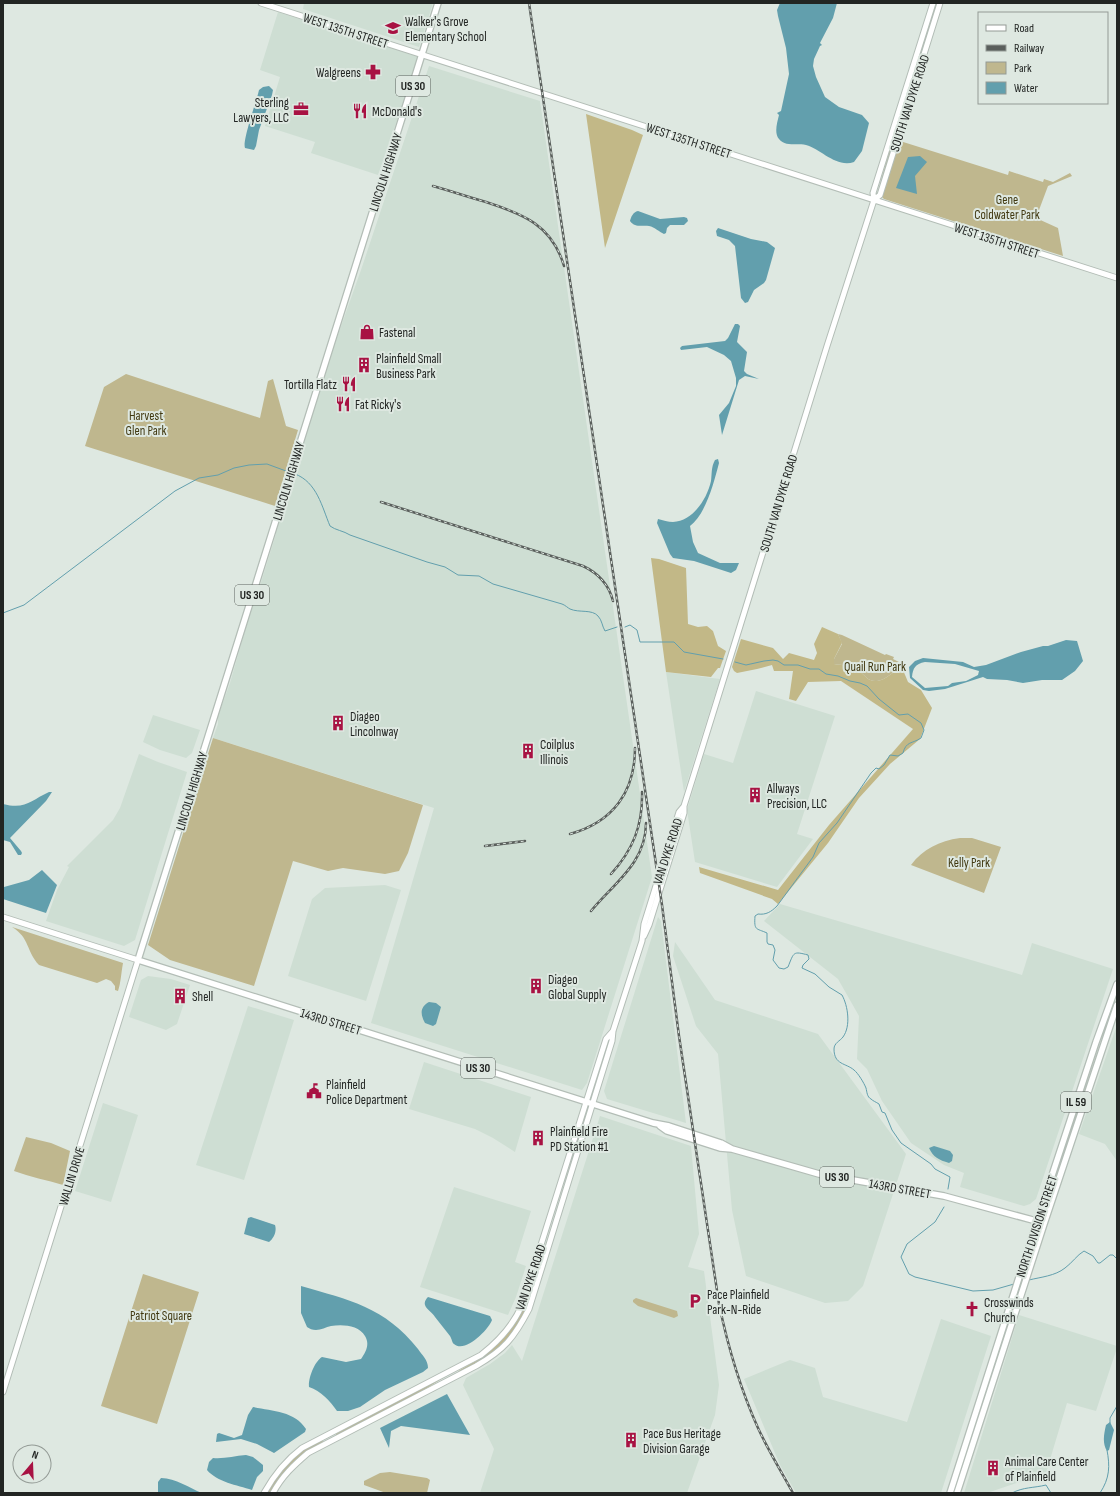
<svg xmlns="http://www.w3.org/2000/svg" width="1120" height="1496" viewBox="0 0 1120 1496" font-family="'Sofia Sans Condensed',sans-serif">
	<rect width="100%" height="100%" fill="#dee8e1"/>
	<path fill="#ceded3" d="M 304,3 L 433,3 L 419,47 L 303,9 Z
		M 278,12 L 419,57 L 378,175 L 311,153 L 315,142 L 265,126 L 280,77 L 260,70 Z
		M 429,66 L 540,101 L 652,877 L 587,1083 L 582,1090 L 371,1023 L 434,808 L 213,738 L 218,724 L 218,716 L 230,683 L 255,596 L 258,592 L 276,534 L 274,533 L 329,360 L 361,270 Z
		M 666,672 L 720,679 L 684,792 Z
		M 756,691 L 835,716 L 797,834 L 813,839 L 777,887 L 695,862 L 687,810 L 704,754 L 733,763 Z
		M 153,715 L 200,730 L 192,753 L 186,758 L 160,750 L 143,742 Z
		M 139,754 L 158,762 L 187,772 L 135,940 L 124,946 L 46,921 L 57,890 L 69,867 L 67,866 L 113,820 L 120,808 Z
		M 385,885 L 401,890 L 366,1001 L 288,976 L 312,899 L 325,888 Z
		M 780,904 L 1022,975 L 1032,943 L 1113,969 L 1036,1199 L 1030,1204 L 1024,1206 L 960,1187 L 964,1173 L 944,1165 L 911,1143 L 882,1101 L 867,1069 L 857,1059 L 859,1016 L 838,979 L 764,921 Z
		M 658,917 L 661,921 L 686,1123 L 607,1099 L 604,1091 Z
		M 675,942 L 715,1000 L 818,1034 L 906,1154 L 863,1286 L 848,1301 L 825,1303 L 746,1276 L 732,1210 L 718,1054 L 696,1026 L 673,956 Z
		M 148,976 L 171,979 L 190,985 L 177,1024 L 166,1030 L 129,1017 L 141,980 Z
		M 248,1006 L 294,1020 L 244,1180 L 196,1165 Z
		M 1117,1025 L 1117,1161 L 1105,1144 L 1079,1134 Z
		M 424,1062 L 531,1097 L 515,1152 L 493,1138 L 475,1129 L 409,1109 Z
		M 103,1103 L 138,1115 L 111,1202 L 75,1191 Z
		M 600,1116 L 691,1146 L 699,1234 L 688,1267 L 704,1271 L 719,1385 L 715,1415 L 687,1493 L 480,1493 L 494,1449 L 463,1385 L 466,1378 L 490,1364 L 505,1353 L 512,1345 L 522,1361 Z
		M 454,1187 L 531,1211 L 515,1262 L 526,1266 L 516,1297 L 508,1315 L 420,1287 Z
		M 1019,1315 L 1117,1346 L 1117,1348 L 1096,1411 L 1067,1403 L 1046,1473 L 987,1493 L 964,1493 Z
		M 941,1319 L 991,1336 L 941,1493 L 796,1493 L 780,1465 L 744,1379 L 790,1360 L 815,1368 L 823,1397 L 907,1422 Z"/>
	<path fill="#bfb78e" d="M 929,24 L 911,88 L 878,192 L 897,124 Z
		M 900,141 L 1008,175 L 1009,171 L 1043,182 L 1044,179 L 1053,182 L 1070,173 L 1072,176 L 1048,186 L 1036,218 L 1058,228 L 1063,256 L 884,199 L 882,197 L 883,194 Z
		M 126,374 L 260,418 L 268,381 L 273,379 L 286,426 L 298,430 L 275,506 L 85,446 L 104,387 Z
		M 838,634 L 842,635 L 885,655 L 886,654 L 894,657 L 893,659 L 905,665 L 903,670 C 893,669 887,680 877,681 C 868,682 865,675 859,671 C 852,666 842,665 834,664 L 834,659 L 842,644 Z
		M 213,738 L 423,805 L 408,853 L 399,871 L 385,874 L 343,868 L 328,871 L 293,861 L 254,986 L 170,960 L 148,945 Z
		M 960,838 L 972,838 L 1001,847 L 984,893 L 911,865 C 923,849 939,841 960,838 Z
		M 12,927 L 123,963 C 121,974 121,982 118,991 L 115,990 L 115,986 L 111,981 L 106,979 L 97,983 L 39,965 C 26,951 30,938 12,927 Z
		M 26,1137 L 51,1143 L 70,1151 L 63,1185 C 47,1180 30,1177 14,1171 Z
		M 143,1274 L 199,1292 L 157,1424 L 101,1406 Z
		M 533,1283 C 524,1327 501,1356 458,1372 L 460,1370 L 481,1358 L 501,1341 L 530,1287 Z
		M 636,1298 L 677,1311 L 678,1316 L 674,1318 L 638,1306 L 633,1302 L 633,1300 Z
		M 440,1378 L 443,1378 L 406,1401 L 336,1436 L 336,1434 L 378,1410 Z
		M 322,1440 L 323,1442 C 295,1457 289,1467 271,1493 L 266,1493 L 275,1477 L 299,1452 Z
		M 390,1472 L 427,1478 L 430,1480 L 427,1493 L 386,1493 L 364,1485 L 364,1481 L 380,1473 Z"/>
	<path fill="#c2b887" d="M 586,114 L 632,130 L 643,135 L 605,248 Z
		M 651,558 L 659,559 L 686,568 L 688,624 L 698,627 L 707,626 L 713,631 L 718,646 L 726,651 L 720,668 L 718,668 L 711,677 L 666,672 Z
		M 822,627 L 838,634 L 842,643 L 834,659 L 834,664 C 842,665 852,666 859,671 C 865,675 868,682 877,681 C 887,680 893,669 903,670 L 908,682 L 921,690 L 932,708 L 920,739 L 890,764 L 859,798 L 828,843 L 778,904 L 772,899 L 700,873 L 699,867 L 778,890 L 829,825 L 913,729 L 841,681 L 808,682 L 796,701 L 789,699 L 793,671 L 774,671 L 772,665 L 757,669 L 737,673 L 734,671 L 732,667 L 741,639 L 773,648 L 783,659 L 789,653 L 814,660 L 817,653 L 814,644 Z"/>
	<path fill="#629fad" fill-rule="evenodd" d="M 780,3 L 837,3 L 833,18 L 821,41 L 820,43 L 822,45 L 820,46 L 814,59 L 813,66 L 816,77 L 825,97 L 839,107 L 862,115 L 869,123 L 862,151 L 854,162 C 836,168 821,149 806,145 C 797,143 785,147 779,139 C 774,133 777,123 779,115 L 777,113 L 781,111 L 789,74 L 786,48 L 778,16 L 777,10 Z
		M 269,86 L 273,90 L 272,95 L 259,130 L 256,146 L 254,150 L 245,148 C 242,141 257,100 259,90 L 263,87 Z
		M 920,156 L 927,162 L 915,176 L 917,194 L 896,188 L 908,157 Z
		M 638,211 L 660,219 L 684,217 L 687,218 L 688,221 L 684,225 L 670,225 L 667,228 L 666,233 L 664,234 C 659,232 655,227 649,226 C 642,225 635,228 630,221 C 631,217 633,212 638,211 Z
		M 718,228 L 751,239 L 767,242 L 775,248 L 766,280 L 764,283 L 754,290 L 748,302 L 745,303 L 741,298 L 735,246 L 729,240 L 717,236 L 716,231 Z
		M 735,324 L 738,324 L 740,326 L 737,342 L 747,352 L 744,371 L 747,374 L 759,379 L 745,376 L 739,380 L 722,435 L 719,415 L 729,403 L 736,386 L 736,378 L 731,361 L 724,355 L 707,347 L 681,350 L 680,348 L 682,346 L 725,341 L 728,338 Z
		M 718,459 L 719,463 C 714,482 706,514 690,526 L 693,542 L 698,553 L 720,563 L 739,563 L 736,570 L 731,573 L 694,561 L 673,558 L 670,554 L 657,523 L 658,519 C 663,520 668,522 673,522 C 693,521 707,499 711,481 C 712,474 711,467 715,460 Z
		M 1066,640 L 1077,641 L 1083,661 L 1075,671 L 1062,680 L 1042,680 L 1023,683 L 1007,680 L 987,679 L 983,677 L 945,689 L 929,691 L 923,690 L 910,678 L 909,667 L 915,661 L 923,658 L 963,662 L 974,667 L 986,665 L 1021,652 L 1043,646 L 1048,646 ZM 925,662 L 955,664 L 979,671 L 978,675 L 966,681 L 952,683 L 948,686 L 925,688 L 912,677 C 913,668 915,664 925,662 Z
		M 49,792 L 52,792 L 46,801 L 10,838 L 21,851 L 22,853 L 21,855 L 18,855 L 10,842 L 3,840 L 3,804 C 26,810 31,800 49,792 Z
		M 42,870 L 57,885 L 46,913 L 3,899 L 4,887 L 29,880 Z
		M 429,1002 L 436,1003 L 441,1007 L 436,1024 L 433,1026 L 425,1023 C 420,1014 420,1007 429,1002 Z
		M 934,1146 L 950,1151 L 953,1155 L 952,1161 L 949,1163 C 939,1160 933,1157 929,1148 Z
		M 251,1217 L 275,1225 C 277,1231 274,1238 269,1242 L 244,1234 L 248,1218 Z
		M 301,1286 C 349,1300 385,1307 418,1349 C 422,1355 428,1360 428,1368 L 423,1372 L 385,1390 L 360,1407 L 348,1411 L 337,1411 C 330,1401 321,1391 309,1387 C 308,1378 315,1361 322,1357 L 346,1362 L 361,1359 C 366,1352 370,1344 365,1336 C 359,1325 342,1324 331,1326 C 326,1327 321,1330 316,1330 C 312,1330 310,1329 307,1327 L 301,1313 Z
		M 428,1297 L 490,1316 L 492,1320 C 489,1329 465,1354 454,1344 C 452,1343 452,1339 450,1336 C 445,1330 440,1323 435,1317 C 433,1313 426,1309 425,1305 C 424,1302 426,1299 428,1297 Z
		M 447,1394 L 470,1435 L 401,1426 L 391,1431 L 389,1448 L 380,1428 Z
		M 253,1407 C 272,1411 295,1411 306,1429 L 305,1432 L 274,1453 L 257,1444 L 241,1439 L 216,1442 L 217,1434 L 219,1433 L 234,1438 L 242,1435 L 248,1415 Z
		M 1110,1422 L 1114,1430 L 1109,1450 L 1107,1451 C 1102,1443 1104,1434 1106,1425 Z
		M 246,1455 L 253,1457 L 263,1465 L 263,1471 L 257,1477 L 252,1490 C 237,1485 217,1482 207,1470 L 209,1462 L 213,1458 C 224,1459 234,1456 246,1455 Z
		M 161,1478 C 176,1478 189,1488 202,1493 L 158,1493 L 158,1482 Z"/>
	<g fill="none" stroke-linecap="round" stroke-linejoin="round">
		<path stroke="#629fad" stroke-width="1" d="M 295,474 C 317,482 322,507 330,526 C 335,530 344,531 350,535 L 427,562 L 445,567 L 458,575 L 479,576 L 493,584 L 562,604 C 565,605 568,608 570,609 C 579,613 592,609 598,616 C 602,620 602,626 605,631 L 617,627
			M 3,613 L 24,605 L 175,491 L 199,478 L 218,475 L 234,468 L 249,465 L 267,464 L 286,471
			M 625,627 L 630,625 L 637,630 L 640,642 L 674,642 L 684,652 L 723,659
			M 735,662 L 746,665 L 764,661 L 773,660 L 778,661 L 784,665 L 798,665 L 810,669 L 819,669 L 826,674 L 838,676 L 850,681 L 860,683 L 867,686 L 879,699 L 899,715 L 908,714 L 921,723 L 924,730 L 921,738 C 912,744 906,741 903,753 L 898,756 L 890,755 L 884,765 L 879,769 L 876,768 L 871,773 L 837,823 L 819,843 L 813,857 L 777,906 C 771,912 766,915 758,914 L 755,916 C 754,931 756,928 767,933 L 767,942 L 768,944 L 773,945 L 775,950 L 773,960 L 779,968 L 784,969 L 788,967 C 794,952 793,951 808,955 L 809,959 L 803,965 L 802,968 L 815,974 L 829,987 L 842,995 C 848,1006 851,1026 843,1037 C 840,1041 834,1043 834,1049 C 834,1065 846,1063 854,1070 C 858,1073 864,1083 866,1088 C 867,1092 867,1097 871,1099 C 873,1101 876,1102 879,1104 L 882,1112 L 885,1113 L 892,1130 L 901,1143 L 931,1164 L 935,1169 L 950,1177 L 948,1189
			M 944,1207 L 935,1222 L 907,1244 L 901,1257 L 909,1274 L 915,1277 L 973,1291 L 993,1290 L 1014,1284
			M 1029,1280 C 1041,1277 1055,1276 1065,1268 C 1072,1263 1077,1255 1084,1251 L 1093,1256 L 1098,1263 L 1100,1263 L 1110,1255 L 1113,1255 L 1117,1259
			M 1110,1423 L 1110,1418 L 1117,1406
			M 1012,1493 C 1023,1487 1034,1488 1046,1485 L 1051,1493
			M 1100,1493 C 1110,1478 1110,1466 1107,1450"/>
		<g stroke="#b3bdb6" stroke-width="7">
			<path id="secondary" d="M 261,3 L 1117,278
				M 874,200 L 880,195 L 940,3
				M 3,917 L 138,960 L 3,1392
				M 644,936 L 649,925 L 684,813 L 684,806
				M 264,1493 C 274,1475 285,1461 302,1448 L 481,1355 C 499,1341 513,1326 522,1305 L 606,1039 L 613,1031
				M 273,1493 C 282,1476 294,1465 308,1453 L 476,1366 C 504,1350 514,1338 529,1309 L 612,1041 L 613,1031 L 642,941 L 644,924 L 679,812 L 684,806 L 700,755 L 827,346 L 874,200 L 873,193 L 933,3"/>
		</g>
		<g stroke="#b3bdb6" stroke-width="8">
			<path id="primary" d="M 438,3 L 138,960 L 653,1123 L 669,1126 L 721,1143 L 732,1149
				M 660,1126 L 667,1131 L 720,1148 L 732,1149 L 819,1174 L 944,1196 L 1040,1222
				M 950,1493 L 1037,1221 L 1096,1042 L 1117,984
				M 957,1493 L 1044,1224 L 1117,1005"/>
		</g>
		<use href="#secondary" stroke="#fff" stroke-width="5"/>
		<use href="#primary" stroke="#fff" stroke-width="5.5"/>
		<g stroke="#5a5f5c" stroke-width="2.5">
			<path id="rail" d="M 529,3 L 662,905 L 679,1036 L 719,1304 C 728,1347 740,1388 758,1428 C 768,1450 781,1471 793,1493
				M 433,186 C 451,191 468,197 486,202 C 523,214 552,225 564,266
				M 381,502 L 583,566 C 598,573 609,585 613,601
				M 570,834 C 613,822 635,792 635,748
				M 485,846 L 525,841
				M 611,874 C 633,850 643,825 642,792
				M 591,911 C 614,883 646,863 646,823"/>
		</g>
		<use href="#rail" stroke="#dee8e1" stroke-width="1" stroke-dasharray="3" stroke-linecap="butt"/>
	</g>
	<defs>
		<g id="school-bare" transform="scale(1.2)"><path d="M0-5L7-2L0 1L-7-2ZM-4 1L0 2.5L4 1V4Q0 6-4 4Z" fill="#a81243" stroke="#dee8e1" stroke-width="2.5" paint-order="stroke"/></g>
		<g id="pharmacy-bare" transform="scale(1.2)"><path d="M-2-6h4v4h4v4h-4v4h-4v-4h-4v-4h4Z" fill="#a81243" stroke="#dee8e1" stroke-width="2.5" paint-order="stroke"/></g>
		<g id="office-bare" transform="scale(1.2)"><path d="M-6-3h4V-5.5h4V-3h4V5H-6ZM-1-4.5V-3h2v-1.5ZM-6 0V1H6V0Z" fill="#a81243" stroke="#dee8e1" stroke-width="2.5" paint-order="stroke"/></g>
		<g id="restaurant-bare" transform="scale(1.2)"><path d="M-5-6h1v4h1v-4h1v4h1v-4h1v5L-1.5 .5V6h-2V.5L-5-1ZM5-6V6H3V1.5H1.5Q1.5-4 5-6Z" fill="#a81243" stroke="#dee8e1" stroke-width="2.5" paint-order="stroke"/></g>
		<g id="shop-bare" transform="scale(1.2)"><path d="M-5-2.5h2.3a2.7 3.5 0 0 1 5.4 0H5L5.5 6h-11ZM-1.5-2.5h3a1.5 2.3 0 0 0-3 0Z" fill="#a81243" stroke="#dee8e1" stroke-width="2.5" paint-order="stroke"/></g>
		<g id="building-bare" transform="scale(1.2)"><path d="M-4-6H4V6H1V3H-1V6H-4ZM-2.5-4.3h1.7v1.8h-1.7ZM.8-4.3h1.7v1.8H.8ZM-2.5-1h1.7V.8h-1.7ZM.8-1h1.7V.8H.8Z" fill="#a81243" stroke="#dee8e1" stroke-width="2.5" paint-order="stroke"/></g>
		<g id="civic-bare" transform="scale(1.2)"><path d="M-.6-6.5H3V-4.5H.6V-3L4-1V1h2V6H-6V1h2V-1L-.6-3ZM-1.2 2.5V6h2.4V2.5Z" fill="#a81243" stroke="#dee8e1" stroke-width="2.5" paint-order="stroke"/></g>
		<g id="parking-bare" transform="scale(1.2)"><path d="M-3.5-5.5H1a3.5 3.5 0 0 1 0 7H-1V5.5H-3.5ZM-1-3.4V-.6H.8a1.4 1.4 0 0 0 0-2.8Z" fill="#a81243" stroke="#dee8e1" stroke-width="2.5" paint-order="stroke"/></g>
		<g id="church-bare" transform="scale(1.2)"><path d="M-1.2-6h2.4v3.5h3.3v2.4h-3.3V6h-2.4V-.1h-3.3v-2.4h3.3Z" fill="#a81243" stroke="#dee8e1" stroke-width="2.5" paint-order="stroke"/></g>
	</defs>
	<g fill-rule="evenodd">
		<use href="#school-bare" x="393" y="28"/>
		<use href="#pharmacy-bare" x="373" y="72"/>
		<use href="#office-bare" x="301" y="109"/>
		<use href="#restaurant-bare" x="360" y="111"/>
		<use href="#shop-bare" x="367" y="332"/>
		<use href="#building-bare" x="364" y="365"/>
		<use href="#restaurant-bare" x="349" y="384"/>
		<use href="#restaurant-bare" x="343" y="404"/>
		<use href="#building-bare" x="338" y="723"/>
		<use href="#building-bare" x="528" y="751"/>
		<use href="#building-bare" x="755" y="795"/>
		<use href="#building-bare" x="536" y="986"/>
		<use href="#building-bare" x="180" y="996"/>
		<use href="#civic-bare" x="314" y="1091"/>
		<use href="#building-bare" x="538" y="1138"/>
		<use href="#parking-bare" x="695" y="1301"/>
		<use href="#church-bare" x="972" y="1309"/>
		<use href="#building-bare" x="631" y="1440"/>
		<use href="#building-bare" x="993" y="1468"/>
	</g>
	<g text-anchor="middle" stroke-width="4" stroke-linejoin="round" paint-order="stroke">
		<g fill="#dee8e1" stroke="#5a605c" stroke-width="1">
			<rect x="396" y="76" width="34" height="20" rx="3"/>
			<rect x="235" y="585" width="34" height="20" rx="3"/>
			<rect x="461" y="1058" width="34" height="20" rx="3"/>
			<rect x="1061" y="1092" width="30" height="20" rx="3"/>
			<rect x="820" y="1167" width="34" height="20" rx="3"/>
		</g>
		<g font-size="12" font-weight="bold" fill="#222523">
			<text x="413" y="90">US 30</text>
			<text x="252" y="599">US 30</text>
			<text x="478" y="1072">US 30</text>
			<text x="1076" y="1106">IL 59</text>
			<text x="837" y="1181">US 30</text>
		</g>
		<g font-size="13" fill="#222523" stroke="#dee8e1" text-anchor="start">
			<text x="405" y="26">Walker's Grove<tspan x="405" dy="15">Elementary School</tspan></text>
			<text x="361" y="77" text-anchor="end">Walgreens</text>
			<text x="289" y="107" text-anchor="end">Sterling<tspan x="289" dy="15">Lawyers, LLC</tspan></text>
			<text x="372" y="116">McDonald's</text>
			<text x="379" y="337">Fastenal</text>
			<text x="376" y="363">Plainfield Small<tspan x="376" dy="15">Business Park</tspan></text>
			<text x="337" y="389" text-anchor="end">Tortilla Flatz</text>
			<text x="355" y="409">Fat Ricky's</text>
			<text x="350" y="721">Diageo<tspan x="350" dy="15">Lincolnway</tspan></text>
			<text x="540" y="749">Coilplus<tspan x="540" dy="15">Illinois</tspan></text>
			<text x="767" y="793">Allways<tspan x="767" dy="15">Precision, LLC</tspan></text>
			<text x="548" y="984">Diageo<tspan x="548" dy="15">Global Supply</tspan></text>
			<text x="192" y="1001">Shell</text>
			<text x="326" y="1089">Plainfield<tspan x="326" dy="15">Police Department</tspan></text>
			<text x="550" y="1136">Plainfield Fire<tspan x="550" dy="15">PD Station #1</tspan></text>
			<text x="707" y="1299">Pace Plainfield<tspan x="707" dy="15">Park-N-Ride</tspan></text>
			<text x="984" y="1307">Crosswinds<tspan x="984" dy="15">Church</tspan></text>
			<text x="643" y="1438">Pace Bus Heritage<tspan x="643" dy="15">Division Garage</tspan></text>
			<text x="1005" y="1466">Animal Care Center<tspan x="1005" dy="15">of Plainfield</tspan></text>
		</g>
		<g font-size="13" fill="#222523" stroke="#dee8e1">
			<text transform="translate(346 30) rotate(18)" y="5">WEST 135TH STREET</text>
			<text transform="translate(909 103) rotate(-72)" y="5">SOUTH VAN DYKE ROAD</text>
			<text transform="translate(689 140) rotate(18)" y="5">WEST 135TH STREET</text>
			<text transform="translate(385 172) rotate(-72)" y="5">LINCOLN HIGHWAY</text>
			<text transform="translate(997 240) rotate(18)" y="5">WEST 135TH STREET</text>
			<text transform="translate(288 481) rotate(-73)" y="5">LINCOLN HIGHWAY</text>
			<text transform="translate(778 503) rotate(-73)" y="5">SOUTH VAN DYKE ROAD</text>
			<text transform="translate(191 791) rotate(-73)" y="5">LINCOLN HIGHWAY</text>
			<text transform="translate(667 851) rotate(-72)" y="5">VAN DYKE ROAD</text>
			<text transform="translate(331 1021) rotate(17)" y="5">143RD STREET</text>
			<text transform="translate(71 1176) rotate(-73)" y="5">WALLIN DRIVE</text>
			<text transform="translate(900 1188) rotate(10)" y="5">143RD STREET</text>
			<text transform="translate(1036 1226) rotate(-72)" y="5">NORTH DIVISION STREET</text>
			<text transform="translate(530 1277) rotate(-71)" y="5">VAN DYKE ROAD</text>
		</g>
		<g font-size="13" fill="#403810" stroke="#dee8e1">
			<text x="1007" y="204">Gene<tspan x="1007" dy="15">Coldwater Park</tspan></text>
			<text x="146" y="420">Harvest<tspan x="146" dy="15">Glen Park</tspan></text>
			<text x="875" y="671">Quail Run Park</text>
			<text x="969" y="867">Kelly Park</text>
			<text x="161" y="1320">Patriot Square</text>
		</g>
	</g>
	<rect width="1120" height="1496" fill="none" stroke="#222523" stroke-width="8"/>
	<rect x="978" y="12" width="130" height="92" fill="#dee8e1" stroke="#939a95"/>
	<rect x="986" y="25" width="20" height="6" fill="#ffffff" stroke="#939a95"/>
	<text x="1014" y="32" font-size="12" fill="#222523">Road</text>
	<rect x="986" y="45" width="20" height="6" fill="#5a5f5c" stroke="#939a95"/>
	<text x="1014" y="52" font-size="12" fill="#222523">Railway</text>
	<rect x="986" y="62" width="20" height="12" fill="#bfb78e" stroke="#939a95"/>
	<text x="1014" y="72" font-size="12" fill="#222523">Park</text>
	<rect x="986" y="82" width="20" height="12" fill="#629fad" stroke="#939a95"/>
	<text x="1014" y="92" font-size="12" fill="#222523">Water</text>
	<g transform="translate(32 1464) rotate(19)"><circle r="19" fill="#dee8e1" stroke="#939a95"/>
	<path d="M0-3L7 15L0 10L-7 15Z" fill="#a81243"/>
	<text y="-6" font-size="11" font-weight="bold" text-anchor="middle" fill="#222523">N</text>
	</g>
</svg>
